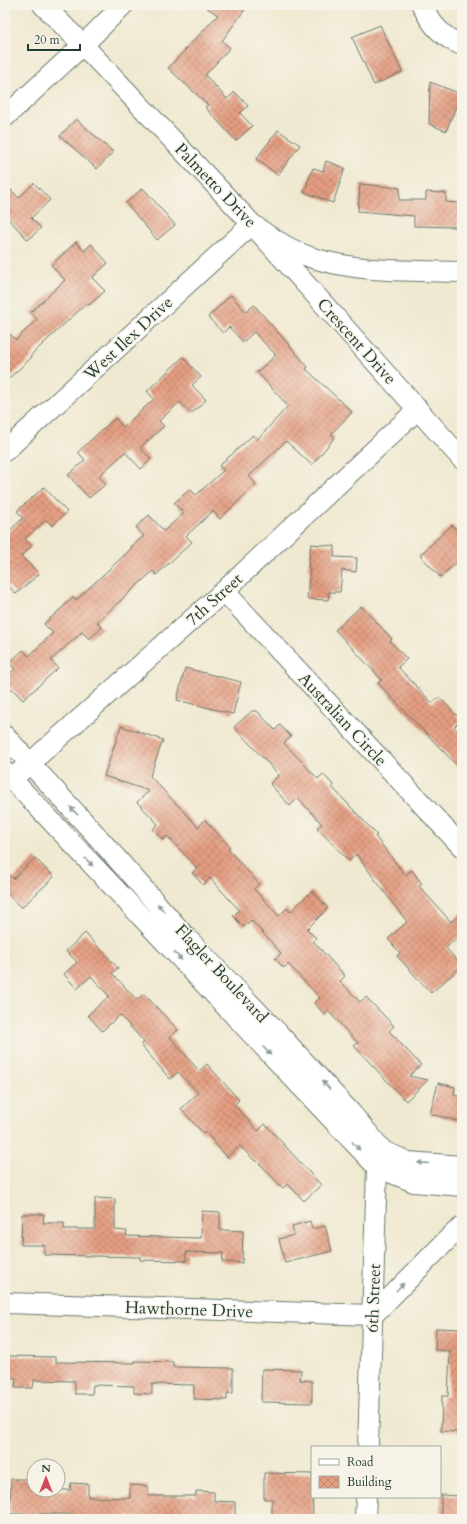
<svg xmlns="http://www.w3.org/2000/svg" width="467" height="1524" viewBox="0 0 467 1524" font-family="Cardo,serif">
	<defs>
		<pattern id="building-cross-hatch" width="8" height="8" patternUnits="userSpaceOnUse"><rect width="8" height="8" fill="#e59e82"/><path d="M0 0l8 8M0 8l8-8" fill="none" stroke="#b9826b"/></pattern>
	</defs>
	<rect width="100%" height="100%" fill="#f7f3e8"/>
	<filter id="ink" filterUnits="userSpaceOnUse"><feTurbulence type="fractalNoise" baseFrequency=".025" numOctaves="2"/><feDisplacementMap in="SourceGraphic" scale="8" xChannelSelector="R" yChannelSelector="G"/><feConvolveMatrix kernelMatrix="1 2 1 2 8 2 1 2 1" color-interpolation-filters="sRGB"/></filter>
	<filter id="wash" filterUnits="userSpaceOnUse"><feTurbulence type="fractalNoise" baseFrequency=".012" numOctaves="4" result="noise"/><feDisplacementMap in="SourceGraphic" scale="16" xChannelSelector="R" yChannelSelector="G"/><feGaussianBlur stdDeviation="0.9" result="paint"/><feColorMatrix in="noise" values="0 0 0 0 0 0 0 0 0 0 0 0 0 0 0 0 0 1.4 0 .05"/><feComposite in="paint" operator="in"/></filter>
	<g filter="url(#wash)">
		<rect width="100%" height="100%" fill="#f0e9d1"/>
		<g id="blocks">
			<path fill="url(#building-cross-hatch)" d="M 203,5 L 248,5 L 222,41 L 230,48 L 205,75 L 227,99 L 235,92 L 248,106 L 240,113 L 252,126 L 236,141 L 205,107 L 208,105 L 168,68 L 218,15 Z
				M 380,25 L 402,72 L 374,85 L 352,37 Z
				M 430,82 L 461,94 L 446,131 L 429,124 Z
				M 76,119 L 113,152 L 97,169 L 60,136 Z
				M 278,130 L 300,145 L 278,175 L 256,159 Z
				M 326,161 L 345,168 L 333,203 L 304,192 L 313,168 L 323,171 Z
				M 34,183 L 50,200 L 31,218 L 41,228 L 28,240 L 5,215 L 5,184 L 19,198 Z
				M 360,184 L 400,188 L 399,200 L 426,200 L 426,192 L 446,193 L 446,202 L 458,203 L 458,227 L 414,226 L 414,216 L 358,211 Z
				M 143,188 L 175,225 L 157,240 L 126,203 Z
				M 76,242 L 84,251 L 91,244 L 108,263 L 92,278 L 105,291 L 89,305 L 87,303 L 30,356 L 32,357 L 5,382 L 5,329 L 16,340 L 37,319 L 31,312 L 65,280 L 51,265 Z
				M 231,295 L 246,312 L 254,305 L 308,367 L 306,369 L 352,412 L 331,434 L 335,437 L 312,465 L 286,441 L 249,476 L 256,484 L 220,519 L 213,511 L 186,536 L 192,542 L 156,575 L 153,571 L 97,622 L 102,628 L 89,639 L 82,632 L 51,660 L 58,668 L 23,700 L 5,682 L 5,678 L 15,669 L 9,663 L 23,650 L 29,656 L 53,633 L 44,624 L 74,597 L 76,600 L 132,548 L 131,547 L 144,536 L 136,527 L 149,515 L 164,531 L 184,513 L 174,503 L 190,489 L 196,495 L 224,470 L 219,466 L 253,435 L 257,440 L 288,406 L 257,372 L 276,355 L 254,332 L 243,342 L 229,327 L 223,333 L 208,317 Z
				M 183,357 L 201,377 L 192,385 L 206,400 L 191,414 L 180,402 L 159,421 L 164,426 L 140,448 L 151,459 L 141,469 L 125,452 L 99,476 L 106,484 L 89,498 L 68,475 L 85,460 L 78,452 L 115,418 L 123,427 L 154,399 L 147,391 Z
				M 44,487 L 67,512 L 52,526 L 46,520 L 25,539 L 32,546 L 21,556 L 39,574 L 16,594 L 5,582 L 5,535 L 23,518 L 17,511 Z
				M 452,525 L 462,536 L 462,558 L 440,577 L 420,555 Z
				M 311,544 L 335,546 L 334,557 L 357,558 L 356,572 L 342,570 L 340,592 L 329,592 L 328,600 L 307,599 L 310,568 L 308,568 Z
				M 361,606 L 392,639 L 390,641 L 407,659 L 398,667 L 432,703 L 439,697 L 461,720 L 454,727 L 462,736 L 462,771 L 378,683 L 382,680 L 335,630 Z
				M 185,668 L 241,682 L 233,714 L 177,700 Z
				M 252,711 L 257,711 L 275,730 L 280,725 L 291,737 L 284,743 L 318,779 L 323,774 L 334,786 L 332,787 L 377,835 L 375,836 L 405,875 L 412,870 L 422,884 L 419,886 L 451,922 L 462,912 L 462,933 L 446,948 L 462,966 L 431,993 L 397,956 L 400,953 L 388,939 L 407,922 L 356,854 L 349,861 L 317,828 L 322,824 L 298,798 L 290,806 L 270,784 L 279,775 L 234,727 Z
				M 121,726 L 163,740 L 150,776 L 198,827 L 205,820 L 230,847 L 228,849 L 259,884 L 254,889 L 279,916 L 287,908 L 290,912 L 312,891 L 328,908 L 307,929 L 316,938 L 313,941 L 345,976 L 340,981 L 360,1002 L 366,997 L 394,1026 L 389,1031 L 421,1065 L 409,1076 L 428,1080 L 406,1101 L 354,1046 L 358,1043 L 328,1011 L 325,1015 L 314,1003 L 320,998 L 288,964 L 284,968 L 275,959 L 281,953 L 251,920 L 244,927 L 233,916 L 239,910 L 210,878 L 203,885 L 192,873 L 197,868 L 167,836 L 163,840 L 153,829 L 158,824 L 137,802 L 149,791 L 104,776 Z
				M 35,858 L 54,877 L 21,908 L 5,891 L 5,870 L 13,879 Z
				M 85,933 L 118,968 L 112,973 L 137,1000 L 144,994 L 178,1030 L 170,1037 L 199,1071 L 207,1064 L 239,1100 L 234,1105 L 258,1131 L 265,1124 L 321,1185 L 304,1201 L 288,1184 L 283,1188 L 256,1160 L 255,1161 L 240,1146 L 227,1157 L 205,1132 L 203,1133 L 181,1109 L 198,1093 L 178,1072 L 170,1079 L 141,1045 L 144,1042 L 120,1015 L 102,1031 L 88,1015 L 109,996 L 91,976 L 77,989 L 64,974 L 77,962 L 66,951 Z
				M 438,1083 L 455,1087 L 454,1095 L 462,1097 L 462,1122 L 430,1114 Z
				M 95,1198 L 115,1199 L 115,1230 L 127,1231 L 126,1236 L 201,1238 L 202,1211 L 220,1212 L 220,1230 L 243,1231 L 242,1263 L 222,1262 L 223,1253 L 186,1252 L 186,1261 L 140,1260 L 140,1257 L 44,1255 L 44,1245 L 21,1245 L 22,1214 L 44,1214 L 43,1223 L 64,1223 L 64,1229 L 95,1229 Z
				M 310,1221 L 312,1229 L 325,1226 L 332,1251 L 285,1263 L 279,1239 L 294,1235 L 292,1226 Z
				M 436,1328 L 462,1329 L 462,1432 L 441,1431 L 442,1396 L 448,1396 L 450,1351 L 435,1350 Z
				M 9,1356 L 56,1357 L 56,1362 L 135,1363 L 135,1361 L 173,1362 L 173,1367 L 233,1368 L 233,1393 L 227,1393 L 227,1400 L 194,1399 L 194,1385 L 152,1384 L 152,1394 L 134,1393 L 134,1386 L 93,1385 L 92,1394 L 75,1394 L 75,1381 L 34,1380 L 33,1388 L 15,1388 L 16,1378 L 9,1378 Z
				M 262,1369 L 301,1370 L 300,1380 L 312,1381 L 312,1403 L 261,1402 Z
				M 264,1473 L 312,1474 L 313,1519 L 272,1519 L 272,1499 L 264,1499 Z
				M 11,1479 L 34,1479 L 34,1490 L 70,1490 L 71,1483 L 88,1484 L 88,1497 L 130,1498 L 130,1485 L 148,1486 L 148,1496 L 196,1496 L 196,1491 L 214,1492 L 214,1501 L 235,1502 L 235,1519 L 108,1517 L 108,1519 L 69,1519 L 70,1514 L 10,1514 Z
				M 441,1495 L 462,1496 L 462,1519 L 441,1519 Z"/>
		</g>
	</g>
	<g filter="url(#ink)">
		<use href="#blocks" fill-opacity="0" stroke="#68796b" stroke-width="1"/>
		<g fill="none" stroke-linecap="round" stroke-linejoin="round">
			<g stroke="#68796b" stroke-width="22">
				<path id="minor" d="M 43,5 L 83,45 L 252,224 C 271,238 291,251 313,258 C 360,273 413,270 462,272
					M 422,5 C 430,23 443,38 462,45
					M 5,117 L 83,45 L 123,5
					M 5,451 L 252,224 L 462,459
					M 224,591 L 462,847
					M 5,736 L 95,834 L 186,937 L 277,1032 L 351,1113 L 383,1151 L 408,1162 L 462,1166
					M 5,772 L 377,1167 L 414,1182 L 462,1186
					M 20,772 L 224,591 L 418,409
					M 5,1303 L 373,1315 L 450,1237 L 462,1227
					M 368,1447 L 377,1167 L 381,1156
					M 365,1519 L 366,1497"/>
			</g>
			<use href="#minor" stroke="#fff" stroke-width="20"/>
		</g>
		<defs><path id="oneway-solid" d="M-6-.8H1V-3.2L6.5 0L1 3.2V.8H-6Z"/></defs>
		<g fill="#8f9e9a">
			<use href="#oneway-solid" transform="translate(74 811) rotate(-133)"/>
			<use href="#oneway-solid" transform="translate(89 862) rotate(47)"/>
			<use href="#oneway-solid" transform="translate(161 908) rotate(-131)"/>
			<use href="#oneway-solid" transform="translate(178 956) rotate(47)"/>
			<use href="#oneway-solid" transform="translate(267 1051) rotate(47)"/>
			<use href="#oneway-solid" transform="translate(326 1085) rotate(-132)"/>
			<use href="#oneway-solid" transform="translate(356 1146) rotate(47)"/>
			<use href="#oneway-solid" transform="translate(423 1163) rotate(-176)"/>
			<use href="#oneway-solid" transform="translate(400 1287) rotate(-45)"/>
		</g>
	</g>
	<g text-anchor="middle" stroke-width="3" stroke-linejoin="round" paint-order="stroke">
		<g font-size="17" fill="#1f3d34" stroke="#f7f3e8">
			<text transform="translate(216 185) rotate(46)" y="6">Palmetto Drive</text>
			<text transform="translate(128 338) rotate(-43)" y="6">West Ilex Drive</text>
			<text transform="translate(357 341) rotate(48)" y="6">Crescent Drive</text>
			<text transform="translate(214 599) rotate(-42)" y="6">7th Street</text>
			<text transform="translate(343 719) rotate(47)" y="6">Australian Circle</text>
			<text transform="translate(222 973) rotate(47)" y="6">Flagler Boulevard</text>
			<text transform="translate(373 1298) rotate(-88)" y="6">6th Street</text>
			<text transform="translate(189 1309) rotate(2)" y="6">Hawthorne Drive</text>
		</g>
	</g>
	<rect width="467" height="1524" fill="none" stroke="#f7f3e8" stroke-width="20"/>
	<rect x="311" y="1446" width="130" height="52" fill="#f7f3e8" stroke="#a1aaa0"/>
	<rect x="319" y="1459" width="20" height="6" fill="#ffffff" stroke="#a1aaa0"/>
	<text x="347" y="1466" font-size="12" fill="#1f3d34">Road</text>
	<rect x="319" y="1476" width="20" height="12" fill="url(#building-cross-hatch)" stroke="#a1aaa0"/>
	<text x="347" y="1486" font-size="12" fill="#1f3d34">Building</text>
	<g transform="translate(46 1478)"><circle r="19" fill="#f7f3e8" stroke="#a1aaa0"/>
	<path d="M0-3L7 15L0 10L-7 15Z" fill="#d1495b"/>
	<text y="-6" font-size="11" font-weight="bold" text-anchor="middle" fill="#1f3d34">N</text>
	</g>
	<path d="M28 44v6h52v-6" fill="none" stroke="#1f3d34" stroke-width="2"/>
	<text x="34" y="44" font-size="12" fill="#1f3d34" stroke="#f7f3e8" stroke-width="3" paint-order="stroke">20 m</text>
</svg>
